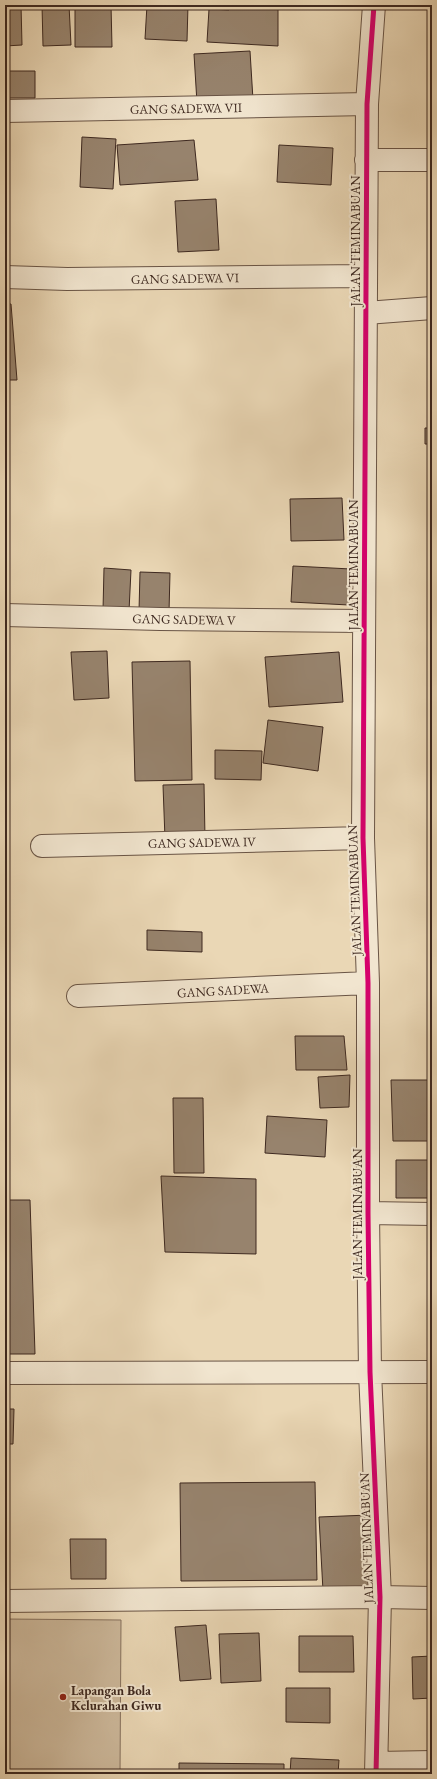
<svg xmlns="http://www.w3.org/2000/svg" width="437" height="1779" viewBox="0 0 437 1779" font-family="'EB Garamond',serif">
	<rect width="100%" height="100%" fill="#ead7b5"/>
	<filter id="stains"><feTurbulence type="fractalNoise" baseFrequency=".005" numOctaves="4"/><feColorMatrix values="0 0 0 0 .2 0 0 0 0 .09 0 0 0 0 .02 0 0 0 .5 -.17"/></filter>
	<radialGradient id="worn" r=".72"><stop offset=".6" stop-color="#630" stop-opacity="0"/><stop offset="1" stop-color="#630" stop-opacity=".3"/></radialGradient>
	<path fill="#cdb99c" stroke="#86715e" d="M 5,1619 L 121,1620 L 120,1774 L 5,1774 Z"/>
	<path fill="#97836d" stroke="#3e2920" d="M 5,5 L 21,5 L 22,45 L 5,46 Z
		M 42,5 L 69,5 L 71,45 L 43,46 Z
		M 75,5 L 111,5 L 112,47 L 75,47 Z
		M 147,5 L 188,5 L 187,41 L 145,39 Z
		M 229,5 L 278,5 L 278,46 L 207,42 L 209,9 L 229,10 Z
		M 250,51 L 253,100 L 197,103 L 194,54 Z
		M 5,71 L 35,71 L 35,98 L 5,98 Z
		M 82,137 L 116,139 L 113,189 L 80,187 Z
		M 194,140 L 198,180 L 120,185 L 117,145 Z
		M 279,145 L 333,148 L 331,185 L 277,182 Z
		M 216,199 L 219,250 L 178,252 L 175,201 Z
		M 5,304 L 11,304 L 17,380 L 5,380 Z
		M 425,428 L 432,428 L 432,444 L 425,444 Z
		M 342,498 L 344,540 L 291,541 L 290,499 Z
		M 293,566 L 351,569 L 349,605 L 291,602 Z
		M 104,568 L 131,570 L 129,611 L 103,610 Z
		M 140,572 L 170,573 L 169,612 L 139,611 Z
		M 107,651 L 109,698 L 74,700 L 71,652 Z
		M 339,652 L 343,702 L 269,707 L 265,657 Z
		M 190,661 L 192,780 L 135,781 L 132,662 Z
		M 268,720 L 323,727 L 318,771 L 263,763 Z
		M 215,750 L 262,751 L 261,780 L 215,779 Z
		M 204,784 L 205,838 L 165,839 L 163,785 Z
		M 147,930 L 202,932 L 202,952 L 147,950 Z
		M 295,1036 L 344,1036 L 347,1070 L 296,1070 Z
		M 350,1075 L 349,1107 L 320,1108 L 318,1077 Z
		M 391,1080 L 432,1080 L 432,1141 L 393,1141 Z
		M 173,1098 L 203,1098 L 204,1173 L 174,1173 Z
		M 267,1116 L 327,1120 L 325,1157 L 265,1153 Z
		M 396,1160 L 432,1160 L 432,1198 L 396,1198 Z
		M 161,1176 L 256,1179 L 256,1254 L 165,1252 Z
		M 5,1200 L 30,1200 L 35,1354 L 5,1354 Z
		M 5,1409 L 14,1409 L 13,1444 L 5,1444 Z
		M 315,1482 L 317,1580 L 181,1581 L 180,1483 Z
		M 369,1515 L 373,1588 L 323,1591 L 319,1517 Z
		M 70,1539 L 106,1539 L 106,1579 L 71,1579 Z
		M 206,1625 L 211,1679 L 180,1681 L 175,1627 Z
		M 259,1633 L 261,1681 L 221,1683 L 219,1634 Z
		M 299,1636 L 353,1636 L 354,1672 L 299,1672 Z
		M 432,1656 L 432,1698 L 413,1699 L 412,1657 Z
		M 286,1688 L 330,1688 L 330,1723 L 286,1722 Z
		M 291,1758 L 339,1760 L 338,1774 L 290,1774 Z
		M 179,1763 L 284,1764 L 284,1774 L 179,1774 Z"/>
	<g fill="none" stroke-linecap="round" stroke-linejoin="round">
		<g stroke="#695445" stroke-width="24">
			<path id="minor" d="M 374,5 L 367,104 L 363,838 L 368,983 L 368,1213 L 370,1372 L 380,1597 L 376,1774
				M 5,111 L 367,104
				M 366,160 L 432,160
				M 5,277 L 67,279 L 366,276
				M 366,313 L 432,308
				M 5,615 L 160,619 L 364,621
				M 42,846 L 363,838
				M 78,996 L 368,983
				M 368,1213 L 432,1214
				M 5,1373 L 432,1372
				M 5,1601 L 380,1597 L 432,1598
				M 377,1763 L 432,1762"/>
		</g>
		<use href="#minor" stroke="#f1e5cf" stroke-width="22"/>
		<g stroke="#f1e5cf" stroke-width="8">
			<path id="cycleway" d="M 374,5 L 367,104 L 363,838 L 368,983 L 368,1213 L 370,1372 L 380,1597 L 376,1774"/>
		</g>
		<use href="#cycleway" stroke="#d6006c" stroke-width="5"/>
	</g>
	<circle fill="#8f2418" stroke="#f1e5cf" stroke-width="1.5" cx="63" cy="1697" r="4"/>
	<g text-anchor="middle" stroke-width="4" stroke-linejoin="round" paint-order="stroke">
		<g font-size="13" fill="#3e2920" stroke="#f1e5cf">
			<text transform="translate(186 108) rotate(-1)" y="5">GANG SADEWA VII</text>
			<text transform="translate(355 241) rotate(-90)" y="5">JALAN TEMINABUAN</text>
			<text transform="translate(185 278) rotate(-1)" y="5">GANG SADEWA VI</text>
			<text transform="translate(353 565) rotate(-90)" y="5">JALAN TEMINABUAN</text>
			<text transform="translate(184 619) rotate(1)" y="5">GANG SADEWA V</text>
			<text transform="translate(202 842) rotate(-1)" y="5">GANG SADEWA IV</text>
			<text transform="translate(354 890) rotate(-92)" y="5">JALAN TEMINABUAN</text>
			<text transform="translate(223 990) rotate(-3)" y="5">GANG SADEWA</text>
			<text transform="translate(357 1214) rotate(-90)" y="5">JALAN TEMINABUAN</text>
			<text transform="translate(366 1538) rotate(-92)" y="5">JALAN TEMINABUAN</text>
		</g>
		<g font-size="13" font-weight="bold" fill="#3e2920" stroke="#f1e5cf" text-anchor="start">
			<text x="71" y="1695">Lapangan Bola<tspan x="71" dy="15">Kelurahan Giwu</tspan></text>
		</g>
	</g>
	<rect width="437" height="1779" fill="none" stroke="#ead7b5" stroke-width="20"/>
	<rect x="6" y="6" width="425" height="1767" fill="none" stroke="#3e2920" stroke-width="2"/>
	<rect x="10" y="10" width="417" height="1759" fill="none" stroke="#3e2920"/>
	<rect width="100%" height="100%" filter="url(#stains)"/>
	<rect width="100%" height="100%" fill="url(#worn)"/>
</svg>
